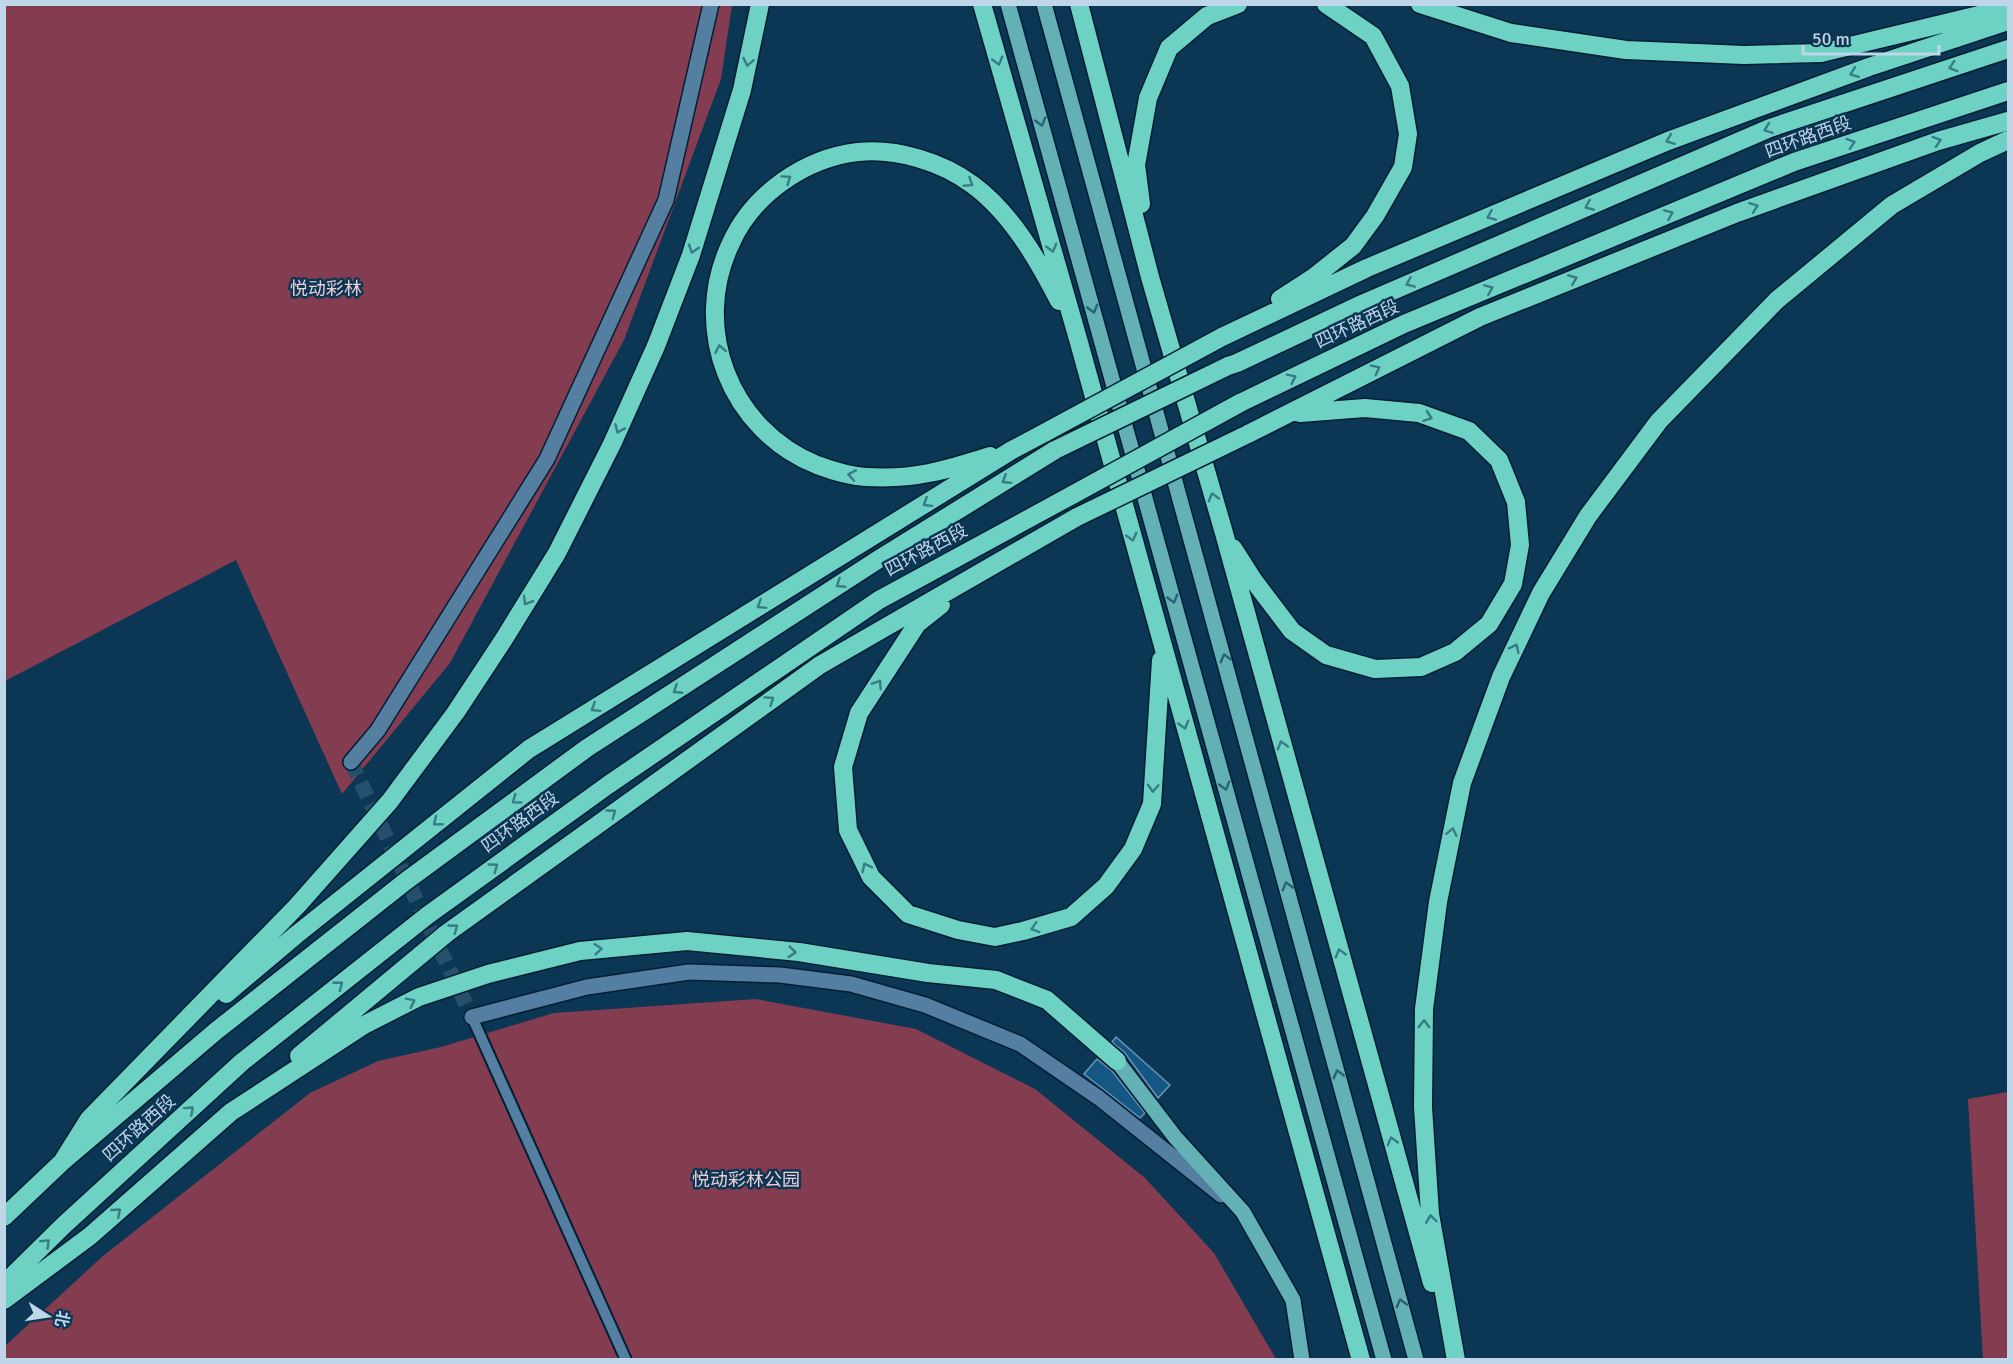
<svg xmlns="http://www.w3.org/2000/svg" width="2013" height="1364" viewBox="0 0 2013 1364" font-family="Signika,'Noto Sans SC',sans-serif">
	<rect width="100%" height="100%" fill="#0b3755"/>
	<path fill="#843c51" d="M 5,5 L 732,5 L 721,79 L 624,340 L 450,663 L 342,794 L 236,560 L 5,681 Z
		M 756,999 L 916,1029 L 1035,1089 L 1145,1178 L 1214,1253 L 1276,1359 L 5,1360 L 5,1346 L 103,1256 L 310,1093 L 378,1061 L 441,1047 L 554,1013 Z
		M 2008,1092 L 2008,1359 L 1983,1359 L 1968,1099 Z"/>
	<path fill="#145782" stroke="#6893b6" stroke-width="1.5" d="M 1116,1037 L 1170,1085 L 1158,1098 L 1125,1053 L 1112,1042 Z
		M 1097,1059 L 1112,1071 L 1145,1113 L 1140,1118 L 1084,1074 Z"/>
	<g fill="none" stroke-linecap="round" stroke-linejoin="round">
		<path stroke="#264f6b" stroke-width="15" stroke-dasharray="15 8" stroke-linecap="butt" d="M 351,762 L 472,1017"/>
		<g stroke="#001e33" stroke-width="14">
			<path id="service" d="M 472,1017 L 626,1360"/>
		</g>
		<g stroke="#001e33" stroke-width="18">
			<path id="minor" d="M 351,762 L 378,730 L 547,459 L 666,200 L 711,4
				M 472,1017 L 587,987 L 689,972 L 780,975 L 851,984 L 925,1005 L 1020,1044 L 1099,1098 L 1221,1195"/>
		</g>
		<g stroke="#001e33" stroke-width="18">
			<path id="primary" d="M 1008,4 L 1384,1360
				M 1044,4 L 1416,1360
				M 1117,1061 L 1175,1137 L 1243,1212 L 1293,1300 L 1302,1360"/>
		</g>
		<g stroke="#001e33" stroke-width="21">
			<path id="motorway" d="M 982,4 L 1078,339 L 1361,1360
				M 1079,4 L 1150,277 L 1224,533 L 1432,1283
				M 1420,4 L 1511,33 L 1626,50 L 1744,55 L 1821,53 L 2008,8
				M 1141,204 L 1136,165 L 1148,98 L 1169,48 L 1207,16 L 1238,4
				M 1280,299 L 1314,277 L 1353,246 L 1375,216 L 1403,167 L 1408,134 L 1400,86 L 1373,36 L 1326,4
				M 1222,337 L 1367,268 L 1668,141 L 1869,67 L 2008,21
				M 1228,366 L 1237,363 L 1362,304 L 1770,128 L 2008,49
				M 1240,403 L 1404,324 L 1794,162 L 2008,91
				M 1248,434 L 1480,317 L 1737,213 L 1938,141 L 2008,121
				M 990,456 C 970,462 950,469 929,473 C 910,477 885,478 866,477 C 849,476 833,471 817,465 C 730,430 690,328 731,243 C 753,194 805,158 858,152 C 897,148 942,162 973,185 C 1011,213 1038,260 1059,301
				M 1233,548 L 1254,581 L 1292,631 L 1326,655 L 1375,669 L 1421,667 L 1455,652 L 1489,624 L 1513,584 L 1520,545 L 1516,502 L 1499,460 L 1469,431 L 1419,413 L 1365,408 L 1300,413
				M 941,605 L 917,624 L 859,713 L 843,767 L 848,830 L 871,877 L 908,914 L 958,930 L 995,937 L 1023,931 L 1071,917 L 1106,886 L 1133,849 L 1152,804 L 1161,660
				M 226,994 L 296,935 L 529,749 L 1012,450 L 1046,432
				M 299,1056 L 447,933 L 820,665 L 1077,517
				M 62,1162 L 89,1119 L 297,906 L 390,801 L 456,712 L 504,639 L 557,553 L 612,444 L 656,346 L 691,255 L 742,90 L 760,4
				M 4,1217 L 62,1162 L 216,1031 L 406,881 L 587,748 L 879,559 L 1055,450
				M 4,1284 L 64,1225 L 242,1062 L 428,915 L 608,785 L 879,600 L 1074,494
				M 4,1300 L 90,1236 L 231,1112 L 364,1025 L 419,997 L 488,974 L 580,951 L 687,941 L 799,952 L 928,973 L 996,980 L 1047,1000 L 1117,1061
				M 1456,1360 L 1430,1214 L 1423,1107 L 1424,1009 L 1438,902 L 1462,783 L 1501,677 L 1541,593 L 1588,516 L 1659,421 L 1777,300 L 1892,205 L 1980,153 L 2008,140"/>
		</g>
		<use href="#service" stroke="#547fa0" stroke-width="10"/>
		<use href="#minor" stroke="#547fa0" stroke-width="15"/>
		<use href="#primary" stroke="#63b0b5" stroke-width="15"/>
		<use href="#motorway" stroke="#6dd1c3" stroke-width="18"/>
		<g stroke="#001e33" stroke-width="21" stroke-linecap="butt">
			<path id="motorway-bridge" d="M 1046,432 L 1222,337
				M 1055,450 L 1228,366
				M 1074,494 L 1240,403
				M 1077,517 L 1248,434"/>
		</g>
		<use href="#motorway-bridge" stroke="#6dd1c3" stroke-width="18"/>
	</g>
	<defs><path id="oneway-chevron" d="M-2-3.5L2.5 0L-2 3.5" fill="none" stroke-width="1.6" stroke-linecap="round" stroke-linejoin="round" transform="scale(1.5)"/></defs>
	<g stroke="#377c86">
		<use href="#oneway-chevron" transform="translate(998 61) rotate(74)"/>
		<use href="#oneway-chevron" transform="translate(748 62) rotate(102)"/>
		<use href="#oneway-chevron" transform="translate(1953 67) rotate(162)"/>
		<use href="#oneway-chevron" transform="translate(1854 73) rotate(160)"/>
		<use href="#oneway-chevron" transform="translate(1768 129) rotate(159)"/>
		<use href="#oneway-chevron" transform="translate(1670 140) rotate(159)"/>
		<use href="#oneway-chevron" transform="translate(1937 141) rotate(-18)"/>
		<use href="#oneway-chevron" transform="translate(1851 143) rotate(-18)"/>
		<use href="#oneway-chevron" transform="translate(787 179) rotate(-35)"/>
		<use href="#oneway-chevron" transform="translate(969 183) rotate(34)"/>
		<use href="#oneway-chevron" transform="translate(1589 206) rotate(157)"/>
		<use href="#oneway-chevron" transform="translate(1754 207) rotate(-20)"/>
		<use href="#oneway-chevron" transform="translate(1669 214) rotate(-23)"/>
		<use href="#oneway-chevron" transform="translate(1491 216) rotate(157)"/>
		<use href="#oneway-chevron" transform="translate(1052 248) rotate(74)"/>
		<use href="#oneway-chevron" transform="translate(693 249) rotate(108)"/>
		<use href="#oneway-chevron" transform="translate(1573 279) rotate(-22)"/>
		<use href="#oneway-chevron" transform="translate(1410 283) rotate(157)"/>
		<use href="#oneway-chevron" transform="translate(1489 289) rotate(-23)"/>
		<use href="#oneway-chevron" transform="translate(720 349) rotate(-101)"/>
		<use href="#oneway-chevron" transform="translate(1376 369) rotate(-27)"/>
		<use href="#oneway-chevron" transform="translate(1292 378) rotate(-26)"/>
		<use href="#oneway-chevron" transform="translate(1428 417) rotate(19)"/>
		<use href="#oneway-chevron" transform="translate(619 429) rotate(114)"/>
		<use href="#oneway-chevron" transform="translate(852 475) rotate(-170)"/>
		<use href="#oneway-chevron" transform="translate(1006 480) rotate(148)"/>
		<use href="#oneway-chevron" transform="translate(1213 497) rotate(-106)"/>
		<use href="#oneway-chevron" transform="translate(927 503) rotate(148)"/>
		<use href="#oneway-chevron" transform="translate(1132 537) rotate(75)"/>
		<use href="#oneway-chevron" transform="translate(840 584) rotate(147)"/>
		<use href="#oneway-chevron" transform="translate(527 601) rotate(121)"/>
		<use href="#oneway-chevron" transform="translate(761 605) rotate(148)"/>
		<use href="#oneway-chevron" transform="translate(1515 648) rotate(-64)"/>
		<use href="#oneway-chevron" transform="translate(878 684) rotate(-57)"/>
		<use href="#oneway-chevron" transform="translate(677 690) rotate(147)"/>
		<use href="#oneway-chevron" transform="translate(770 700) rotate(-35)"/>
		<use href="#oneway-chevron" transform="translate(595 708) rotate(148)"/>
		<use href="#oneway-chevron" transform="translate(1184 725) rotate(74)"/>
		<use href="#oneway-chevron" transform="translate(1282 745) rotate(-106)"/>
		<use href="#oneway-chevron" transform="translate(1153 788) rotate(93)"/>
		<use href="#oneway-chevron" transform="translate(516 800) rotate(144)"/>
		<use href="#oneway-chevron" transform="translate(612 813) rotate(-36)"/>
		<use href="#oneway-chevron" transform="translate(437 822) rotate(141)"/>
		<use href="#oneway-chevron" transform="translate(1452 832) rotate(-78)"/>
		<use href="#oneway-chevron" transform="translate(494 867) rotate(-36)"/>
		<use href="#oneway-chevron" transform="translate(866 867) rotate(-116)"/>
		<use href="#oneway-chevron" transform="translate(454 928) rotate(-36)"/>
		<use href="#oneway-chevron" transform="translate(1035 928) rotate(163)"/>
		<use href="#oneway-chevron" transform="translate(598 949) rotate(-5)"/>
		<use href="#oneway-chevron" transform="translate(792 952) rotate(6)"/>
		<use href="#oneway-chevron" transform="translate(1340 953) rotate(-106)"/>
		<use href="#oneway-chevron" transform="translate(339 985) rotate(-38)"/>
		<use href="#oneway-chevron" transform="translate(411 1002) rotate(-26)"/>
		<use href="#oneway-chevron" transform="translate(1424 1024) rotate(-89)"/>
		<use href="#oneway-chevron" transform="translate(190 1110) rotate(-42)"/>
		<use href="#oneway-chevron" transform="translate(1392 1141) rotate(-106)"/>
		<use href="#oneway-chevron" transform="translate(117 1212) rotate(-41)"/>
		<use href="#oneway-chevron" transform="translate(1431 1219) rotate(-98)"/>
		<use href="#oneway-chevron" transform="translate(46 1243) rotate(-44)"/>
	</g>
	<g stroke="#2a6177">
		<use href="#oneway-chevron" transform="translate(1041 122) rotate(74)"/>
		<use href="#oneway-chevron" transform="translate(1093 309) rotate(74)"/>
		<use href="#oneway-chevron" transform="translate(1173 599) rotate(74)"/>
		<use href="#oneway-chevron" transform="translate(1225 658) rotate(-105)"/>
		<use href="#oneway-chevron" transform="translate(1225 786) rotate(74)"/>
		<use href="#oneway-chevron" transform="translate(1287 886) rotate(-105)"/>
		<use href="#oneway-chevron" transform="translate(1338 1074) rotate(-105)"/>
		<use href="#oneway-chevron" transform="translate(1401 1303) rotate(-105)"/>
	</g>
	<g text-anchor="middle" stroke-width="5" stroke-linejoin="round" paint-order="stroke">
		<g font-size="18" fill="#bfd5e8" stroke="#0b3755">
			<text transform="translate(1808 137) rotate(-20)" y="6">四环路西段</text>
			<text transform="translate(1357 324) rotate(-25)" y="6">四环路西段</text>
			<text transform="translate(926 550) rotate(-28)" y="6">四环路西段</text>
			<text transform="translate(520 822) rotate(-36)" y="6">四环路西段</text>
			<text transform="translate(139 1128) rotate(-42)" y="6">四环路西段</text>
		</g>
		<g font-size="18" fill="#eecdd4" stroke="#0b3755">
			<text x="326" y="295">悦动彩林</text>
			<text x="746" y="1186">悦动彩林公园</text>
		</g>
	</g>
	<rect width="2013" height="1364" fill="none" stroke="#bfd5e8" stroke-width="12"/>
	<g transform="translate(48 1316) rotate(102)" stroke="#0b3755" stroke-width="4.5" paint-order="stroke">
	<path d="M0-4.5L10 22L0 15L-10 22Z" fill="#bfd5e8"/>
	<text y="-9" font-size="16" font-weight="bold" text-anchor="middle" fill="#bfd5e8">北</text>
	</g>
	<path d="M1803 45v9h136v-9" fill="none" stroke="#bfd5e8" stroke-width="3"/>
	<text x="1812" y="45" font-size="18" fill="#bfd5e8" stroke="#0b3755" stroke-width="4.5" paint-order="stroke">50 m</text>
</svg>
